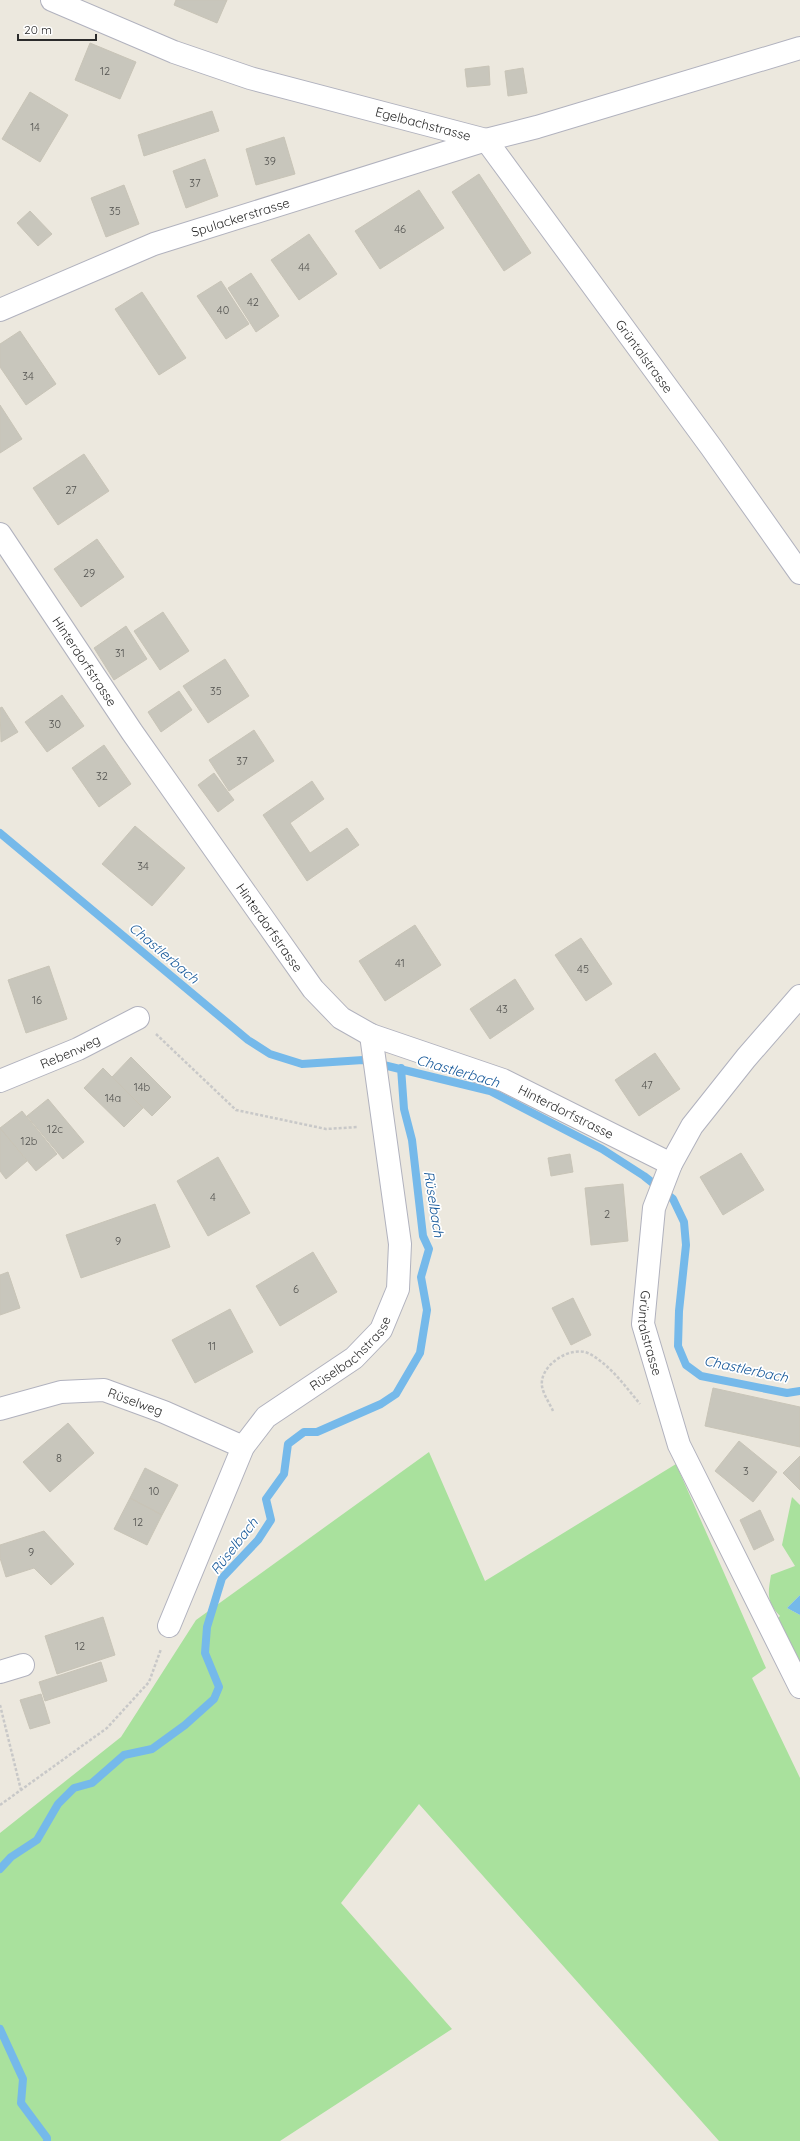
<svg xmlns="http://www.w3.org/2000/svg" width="800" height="2141" viewBox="0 0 800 2141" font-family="Quicksand,sans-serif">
	<rect width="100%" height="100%" fill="#ece8de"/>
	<path fill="#a9e19d" d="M 429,1452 L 485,1581 L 676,1464 L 766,1668 L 752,1678 L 800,1778 L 800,2141 L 719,2141 L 419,1804 L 341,1903 L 452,2029 L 280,2141 L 0,2141 L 0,1833 L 121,1737 L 196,1620 Z
		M 792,1497 L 800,1505 L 800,1595 L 787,1608 L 800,1615 L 800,1676 L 776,1620 L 780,1616 C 766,1602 768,1593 771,1575 L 795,1566 L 782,1545 Z"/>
	<path fill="#75b9ea" d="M 800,1595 L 800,1615 L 787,1608 Z"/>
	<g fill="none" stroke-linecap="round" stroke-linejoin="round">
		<path stroke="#75b9ea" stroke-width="8" d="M 0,833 L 248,1040 L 270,1054 L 302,1064 L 363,1060 L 490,1091 L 602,1149 L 644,1176 L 673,1199 L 684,1222 L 686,1245 L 679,1311 L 678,1346 L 686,1365 L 701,1376 L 787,1393 L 800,1391
			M 0,1869 L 11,1857 L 37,1840 L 58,1804 L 74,1788 L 92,1783 L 124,1755 L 152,1749 L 185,1725 L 214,1699 L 219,1687 L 205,1653 L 207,1627 L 222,1578 L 258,1540 L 271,1520 L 266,1499 L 284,1474 L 288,1444 L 304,1432 L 317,1432 L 381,1404 L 396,1394 L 420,1353 L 427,1310 L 421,1277 L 429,1249 L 423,1236 L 412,1140 L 404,1109 L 401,1068
			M 0,2029 L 23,2079 L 21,2103 L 47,2138 L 47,2141"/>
	</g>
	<path fill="#c8c6bc" stroke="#c8c4b7" d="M 176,0 L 227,0 L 217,23 L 174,5 Z
		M 90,43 L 136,62 L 120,99 L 75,80 Z
		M 489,66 L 490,85 L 467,87 L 465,69 Z
		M 523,68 L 527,93 L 508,96 L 505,71 Z
		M 30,92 L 68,115 L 40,162 L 2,139 Z
		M 212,111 L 219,131 L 144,156 L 138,135 Z
		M 284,137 L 295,174 L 256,185 L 246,149 Z
		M 205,159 L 218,196 L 186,208 L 173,171 Z
		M 479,174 L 531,253 L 504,271 L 452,192 Z
		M 124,185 L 139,224 L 106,237 L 91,198 Z
		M 419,190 L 444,228 L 380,269 L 355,231 Z
		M 30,211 L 52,234 L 38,246 L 17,223 Z
		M 309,234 L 337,274 L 299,300 L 271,260 Z
		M 251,273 L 279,316 L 256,332 L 228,288 Z
		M 221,281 L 249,324 L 226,339 L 197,296 Z
		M 142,292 L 186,358 L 159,375 L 115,309 Z
		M 20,331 L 56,384 L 26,405 L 0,367 L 0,344 Z
		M 0,405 L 22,439 L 0,453 Z
		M 84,454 L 109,491 L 58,525 L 33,488 Z
		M 97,539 L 124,577 L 81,607 L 54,569 Z
		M 163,612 L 189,651 L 160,670 L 134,631 Z
		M 126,626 L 147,659 L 114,680 L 94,648 Z
		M 225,659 L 249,696 L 208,723 L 183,686 Z
		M 179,691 L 192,710 L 161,732 L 148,712 Z
		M 62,695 L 84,726 L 47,752 L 25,722 Z
		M 2,707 L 18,732 L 1,742 L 0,708 Z
		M 254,730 L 274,761 L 229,791 L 209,760 Z
		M 104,745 L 131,784 L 99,807 L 72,768 Z
		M 214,773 L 234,800 L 218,812 L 198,785 Z
		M 312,781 L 324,799 L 290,823 L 310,853 L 347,828 L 359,845 L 307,881 L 263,815 Z
		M 135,826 L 185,868 L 152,906 L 102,864 Z
		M 415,925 L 441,965 L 385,1001 L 359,961 Z
		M 581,938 L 612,984 L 586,1001 L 555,955 Z
		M 49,966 L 67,1019 L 26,1033 L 8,980 Z
		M 515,979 L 534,1009 L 490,1039 L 470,1009 Z
		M 655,1053 L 680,1089 L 639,1116 L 615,1080 Z
		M 131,1057 L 171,1097 L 152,1116 L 112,1077 Z
		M 103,1068 L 143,1108 L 124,1127 L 84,1088 Z
		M 48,1099 L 84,1142 L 63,1159 L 27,1116 Z
		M 22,1111 L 57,1154 L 36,1171 L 0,1128 Z
		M 0,1128 L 27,1161 L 6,1179 L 0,1171 Z
		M 741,1153 L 764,1190 L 723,1215 L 700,1177 Z
		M 570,1154 L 573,1172 L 551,1176 L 548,1158 Z
		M 218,1157 L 250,1213 L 208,1236 L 177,1181 Z
		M 623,1184 L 628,1241 L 591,1245 L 585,1188 Z
		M 155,1204 L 170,1247 L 81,1278 L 66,1235 Z
		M 313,1252 L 337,1292 L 280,1326 L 256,1286 Z
		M 8,1272 L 20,1308 L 0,1315 L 0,1275 Z
		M 573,1298 L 591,1335 L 571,1345 L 552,1308 Z
		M 230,1309 L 253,1352 L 195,1383 L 172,1340 Z
		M 713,1388 L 800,1407 L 800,1447 L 705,1426 Z
		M 68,1423 L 94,1453 L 50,1492 L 23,1462 Z
		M 739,1441 L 777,1472 L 753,1502 L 715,1471 Z
		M 800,1456 L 800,1490 L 783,1473 Z
		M 145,1468 L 178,1485 L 162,1515 L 130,1498 Z
		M 130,1498 L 162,1515 L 147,1545 L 114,1529 Z
		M 760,1510 L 774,1540 L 754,1550 L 740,1520 Z
		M 44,1531 L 74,1564 L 51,1585 L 34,1568 L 6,1577 L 0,1558 L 0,1545 Z
		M 103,1617 L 115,1655 L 57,1674 L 45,1636 Z
		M 101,1662 L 107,1681 L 45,1701 L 39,1682 Z
		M 41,1694 L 50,1723 L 30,1729 L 20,1700 Z"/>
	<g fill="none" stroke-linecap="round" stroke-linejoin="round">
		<g stroke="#b1b2be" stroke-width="24">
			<g id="street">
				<path id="s1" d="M 52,0 L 174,52 L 250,78 L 486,140"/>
				<path id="s2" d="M 486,140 L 711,447 L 800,573"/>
				<path id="s3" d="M 0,310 L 154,244 L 486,140 L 537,127 L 800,48"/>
				<path id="s4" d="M 0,534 L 132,732 L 313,989 L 341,1018 L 371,1035 L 503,1080 L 671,1164"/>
				<path id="s5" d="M 800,996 L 746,1058 L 692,1126 L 671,1164 L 654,1208 L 643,1324 L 679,1445 L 800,1687"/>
				<path id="s6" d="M 0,1081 L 78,1049 L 138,1018"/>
				<path id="s7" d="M 0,1409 L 61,1392 L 104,1390 L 164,1412 L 243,1447"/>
				<path id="s8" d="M 169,1626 L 243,1447 L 266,1417 L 354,1358 L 381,1330 L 398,1289 L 400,1244 L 371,1035"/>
				<path d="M 0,1672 L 23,1665"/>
			</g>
		</g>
		<path stroke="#c8c8c8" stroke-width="2.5" stroke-dasharray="3 2" stroke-linecap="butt" d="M 156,1034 L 236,1110 L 326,1129 L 358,1127
			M 553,1411 C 550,1404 543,1394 542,1386 C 539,1365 572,1344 590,1354 C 611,1366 625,1386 640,1404
			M 0,1705 L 21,1790
			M 0,1805 L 107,1728 L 149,1682 L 161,1649"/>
		<use href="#street" stroke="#fff" stroke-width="22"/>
	</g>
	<g text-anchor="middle" stroke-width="3.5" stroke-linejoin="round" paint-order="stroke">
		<g font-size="11" fill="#52524f">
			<text x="105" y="75">12</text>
			<text x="35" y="131">14</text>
			<text x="270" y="165">39</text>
			<text x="195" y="187">37</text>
			<text x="115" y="215">35</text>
			<text x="400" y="233">46</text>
			<text x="304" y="271">44</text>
			<text x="253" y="306">42</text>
			<text x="223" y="314">40</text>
			<text x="28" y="380">34</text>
			<text x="71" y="494">27</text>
			<text x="89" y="577">29</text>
			<text x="120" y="657">31</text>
			<text x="216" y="695">35</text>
			<text x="55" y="728">30</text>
			<text x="242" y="765">37</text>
			<text x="102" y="780">32</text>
			<text x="143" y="870">34</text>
			<text x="400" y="967">41</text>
			<text x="583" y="973">45</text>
			<text x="37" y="1004">16</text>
			<text x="502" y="1013">43</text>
			<text x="647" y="1089">47</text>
			<text x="142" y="1091">14b</text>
			<text x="113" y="1102">14a</text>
			<text x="55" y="1133">12c</text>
			<text x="29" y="1145">12b</text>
			<text x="213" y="1201">4</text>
			<text x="607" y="1218">2</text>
			<text x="118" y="1245">9</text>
			<text x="296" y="1293">6</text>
			<text x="212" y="1350">11</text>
			<text x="59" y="1462">8</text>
			<text x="746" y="1475">3</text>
			<text x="154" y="1495">10</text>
			<text x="138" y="1526">12</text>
			<text x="31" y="1556">9</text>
			<text x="80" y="1650">12</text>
		</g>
		<g font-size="13" fill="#2b2b2b" stroke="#fff">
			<text dy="5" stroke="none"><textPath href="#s1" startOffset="392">Egelbachstrasse</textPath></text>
			<text dy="5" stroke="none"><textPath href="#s3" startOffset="258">Spulackerstrasse</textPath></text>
			<text dy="5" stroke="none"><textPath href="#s2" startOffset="268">Grüntalstrasse</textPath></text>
			<text dy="5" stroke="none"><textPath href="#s4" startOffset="153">Hinterdorfstrasse</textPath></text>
			<text dy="5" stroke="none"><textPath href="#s4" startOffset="477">Hinterdorfstrasse</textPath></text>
			<text dy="5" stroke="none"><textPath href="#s6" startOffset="76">Rebenweg</textPath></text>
			<text dy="5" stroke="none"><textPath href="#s4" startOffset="837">Hinterdorfstrasse</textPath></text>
			<text dy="5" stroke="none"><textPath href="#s5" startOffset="386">Grüntalstrasse</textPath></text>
			<text dy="5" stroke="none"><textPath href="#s8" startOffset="338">Rüselbachstrasse</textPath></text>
			<text dy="5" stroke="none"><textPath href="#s7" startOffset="140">Rüselweg</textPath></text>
		</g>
		<g font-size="14" font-style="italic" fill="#135698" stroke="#fff">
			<text transform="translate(164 953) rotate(40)" y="5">Chastlerbach</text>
			<text transform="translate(458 1071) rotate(16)" y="5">Chastlerbach</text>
			<text transform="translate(434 1204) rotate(81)" y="5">Rüselbach</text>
			<text transform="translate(746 1369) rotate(12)" y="5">Chastlerbach</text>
			<text transform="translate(234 1546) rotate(-52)" y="5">Rüselbach</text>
		</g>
	</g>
	<path d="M18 34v6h78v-6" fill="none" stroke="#2b2b2b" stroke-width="2"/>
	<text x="24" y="34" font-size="12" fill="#2b2b2b" stroke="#ffffff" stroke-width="3" paint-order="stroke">20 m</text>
</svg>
